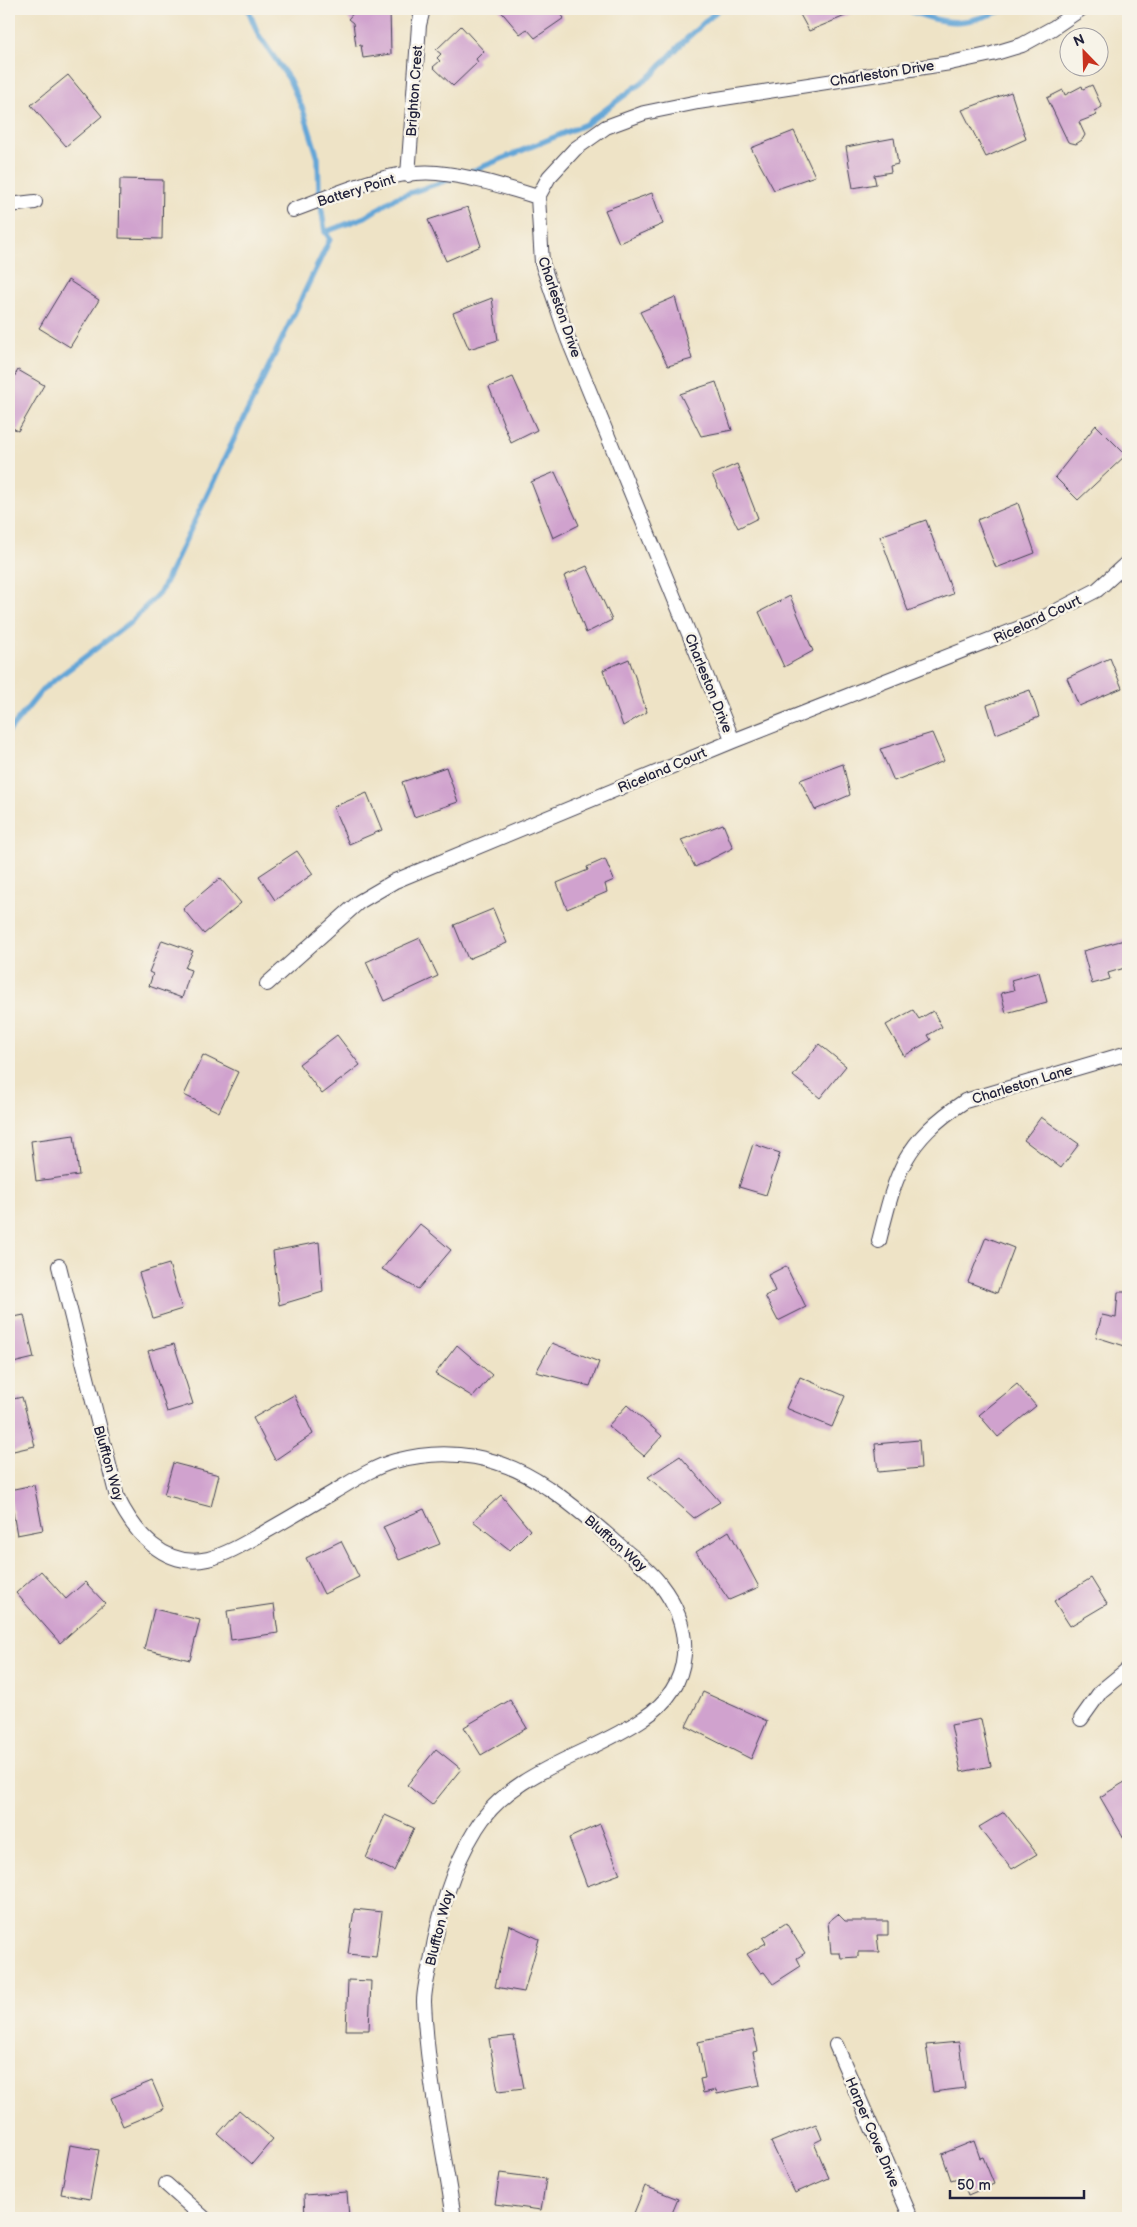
<svg xmlns="http://www.w3.org/2000/svg" width="1137" height="2227" viewBox="0 0 1137 2227" font-family="'Balsamiq Sans',sans-serif">
	<rect width="100%" height="100%" fill="#f7f3e8"/>
	<filter id="ink" filterUnits="userSpaceOnUse"><feTurbulence type="fractalNoise" baseFrequency=".02" numOctaves="2"/><feDisplacementMap in="SourceGraphic" scale="10" xChannelSelector="R" yChannelSelector="G"/><feConvolveMatrix kernelMatrix="1 2 1 2 8 2 1 2 1" color-interpolation-filters="sRGB"/></filter>
	<filter id="wash" filterUnits="userSpaceOnUse"><feTurbulence type="fractalNoise" baseFrequency=".0096" numOctaves="4" result="noise"/><feDisplacementMap in="SourceGraphic" scale="20" xChannelSelector="R" yChannelSelector="G"/><feGaussianBlur stdDeviation="1.12" result="paint"/><feColorMatrix in="noise" values="0 0 0 0 0 0 0 0 0 0 0 0 0 0 0 0 0 1.4 0 .05"/><feComposite in="paint" operator="in"/></filter>
	<g filter="url(#wash)">
		<rect width="100%" height="100%" fill="#eee3c6"/>
		<g fill="none" stroke-linecap="round" stroke-linejoin="round">
			<path stroke="#63a6d7" stroke-width="5.5" d="M 905,9 C 949,27 963,25 1006,9
				M 465,174 L 586,124 L 652,75 L 684,41 L 719,9
				M 325,232 L 365,217 L 395,198 L 451,179
				M 9,731 L 44,688 L 131,622 L 161,591 L 330,239 L 325,232 L 319,192 L 318,158 L 303,110 L 289,79 L 258,34 L 248,9"/>
		</g>
		<g id="blocks">
			<path fill="#d0a2ce" d="M 357,9 L 364,12 L 390,9 L 391,54 L 363,58 L 361,45 L 356,46 L 353,23 L 348,19 Z
				M 499,9 L 557,9 L 564,18 L 535,38 L 527,29 L 520,34 Z
				M 797,9 L 862,9 L 809,31 Z
				M 461,26 L 484,51 L 476,59 L 478,62 L 453,86 L 433,67 L 440,61 L 437,58 L 441,54 L 436,50 Z
				M 68,75 L 102,116 L 66,146 L 31,105 Z
				M 1092,85 L 1102,107 L 1094,111 L 1097,115 L 1079,122 L 1085,135 L 1082,140 L 1076,144 L 1068,142 L 1047,98 L 1063,90 L 1065,95 L 1082,86 L 1083,89 Z
				M 1011,92 L 1026,139 L 986,157 L 962,110 Z
				M 794,131 L 815,176 L 774,190 L 751,148 Z
				M 894,138 L 898,164 L 890,166 L 891,172 L 874,175 L 876,184 L 853,188 L 846,147 Z
				M 120,179 L 163,180 L 162,239 L 119,238 Z
				M 652,193 L 663,224 L 619,243 L 605,210 Z
				M 468,207 L 481,246 L 446,261 L 428,220 Z
				M 68,280 L 99,300 L 70,347 L 39,328 Z
				M 675,297 L 692,359 L 668,366 L 640,312 Z
				M 492,298 L 498,340 L 469,349 L 453,313 Z
				M 18,370 L 44,385 L 18,431 L 9,426 L 9,386 Z
				M 513,377 L 537,430 L 511,443 L 489,387 Z
				M 716,382 L 732,430 L 701,436 L 680,394 Z
				M 1096,425 L 1126,455 L 1078,500 L 1055,477 Z
				M 737,464 L 758,518 L 738,528 L 712,475 Z
				M 555,472 L 579,525 L 553,538 L 531,482 Z
				M 1018,503 L 1035,553 L 996,568 L 977,520 Z
				M 926,520 L 953,594 L 908,611 L 880,536 Z
				M 587,566 L 612,620 L 586,633 L 564,576 Z
				M 790,596 L 813,651 L 784,667 L 759,612 Z
				M 1110,658 L 1122,688 L 1079,706 L 1067,678 Z
				M 629,659 L 647,712 L 623,726 L 603,670 Z
				M 1030,690 L 1039,717 L 996,734 L 987,705 Z
				M 932,733 L 944,761 L 894,781 L 880,749 Z
				M 843,764 L 850,795 L 815,810 L 800,780 Z
				M 446,767 L 458,802 L 414,817 L 402,782 Z
				M 367,793 L 382,830 L 349,844 L 333,807 Z
				M 723,824 L 733,848 L 695,867 L 681,840 Z
				M 297,851 L 313,874 L 275,900 L 259,876 Z
				M 605,859 L 614,880 L 605,884 L 607,892 L 567,909 L 557,883 L 588,870 L 587,867 Z
				M 220,878 L 241,903 L 204,934 L 183,909 Z
				M 493,909 L 507,943 L 468,959 L 454,925 Z
				M 420,938 L 438,976 L 384,1001 L 366,962 Z
				M 1128,939 L 1128,967 L 1108,973 L 1110,979 L 1092,984 L 1083,951 Z
				M 162,940 L 193,951 L 185,968 L 191,970 L 182,998 L 149,986 L 153,974 L 149,972 Z
				M 1039,972 L 1047,1002 L 1006,1013 L 1001,993 L 1014,990 L 1011,980 Z
				M 913,1010 L 919,1019 L 933,1011 L 942,1027 L 928,1035 L 931,1040 L 904,1056 L 886,1025 Z
				M 337,1035 L 360,1065 L 322,1094 L 299,1064 Z
				M 819,1044 L 846,1066 L 820,1098 L 793,1076 Z
				M 203,1055 L 238,1072 L 219,1112 L 184,1095 Z
				M 1041,1117 L 1079,1144 L 1061,1168 L 1024,1140 Z
				M 74,1135 L 79,1175 L 36,1181 L 31,1141 Z
				M 753,1144 L 780,1153 L 766,1195 L 739,1187 Z
				M 420,1224 L 451,1250 L 418,1289 L 382,1269 Z
				M 986,1237 L 1014,1248 L 997,1293 L 968,1282 Z
				M 319,1242 L 323,1292 L 279,1305 L 273,1251 Z
				M 169,1264 L 182,1309 L 153,1318 L 139,1273 Z
				M 786,1266 L 806,1307 L 778,1321 L 765,1296 L 775,1291 L 768,1275 Z
				M 1118,1292 L 1128,1292 L 1128,1347 L 1096,1337 L 1102,1315 L 1116,1318 Z
				M 24,1315 L 34,1358 L 9,1364 L 9,1318 Z
				M 552,1343 L 599,1362 L 590,1386 L 536,1372 Z
				M 174,1344 L 193,1404 L 167,1412 L 148,1351 Z
				M 457,1345 L 492,1375 L 473,1397 L 435,1374 Z
				M 800,1377 L 845,1396 L 832,1427 L 786,1408 Z
				M 1017,1384 L 1036,1406 L 998,1437 L 979,1415 Z
				M 294,1395 L 313,1434 L 275,1460 L 253,1418 Z
				M 22,1397 L 35,1446 L 9,1452 L 9,1400 Z
				M 627,1405 L 662,1436 L 644,1456 L 608,1426 Z
				M 919,1440 L 921,1468 L 878,1472 L 875,1444 Z
				M 680,1456 L 720,1502 L 694,1518 L 648,1477 Z
				M 173,1463 L 219,1475 L 211,1507 L 164,1495 Z
				M 34,1485 L 43,1530 L 17,1535 L 9,1490 Z
				M 501,1495 L 530,1530 L 510,1550 L 473,1521 Z
				M 424,1509 L 440,1544 L 399,1560 L 383,1527 Z
				M 729,1531 L 759,1587 L 729,1600 L 696,1552 Z
				M 341,1541 L 359,1577 L 324,1594 L 306,1558 Z
				M 41,1571 L 66,1599 L 85,1582 L 105,1603 L 60,1643 L 16,1593 Z
				M 1091,1578 L 1107,1604 L 1070,1626 L 1054,1601 Z
				M 274,1604 L 278,1633 L 231,1640 L 227,1611 Z
				M 154,1609 L 200,1620 L 190,1660 L 144,1649 Z
				M 703,1692 L 767,1721 L 751,1759 L 686,1726 Z
				M 510,1700 L 527,1728 L 481,1755 L 464,1727 Z
				M 981,1719 L 991,1766 L 961,1772 L 951,1725 Z
				M 436,1749 L 461,1769 L 432,1805 L 407,1785 Z
				M 1128,1780 L 1128,1845 L 1100,1797 Z
				M 1004,1812 L 1037,1854 L 1012,1869 L 979,1827 Z
				M 385,1815 L 414,1828 L 394,1871 L 366,1858 Z
				M 600,1824 L 620,1874 L 587,1886 L 569,1838 Z
				M 354,1909 L 382,1912 L 376,1957 L 348,1954 Z
				M 838,1914 L 845,1921 L 888,1921 L 888,1935 L 877,1935 L 879,1952 L 858,1952 L 858,1957 L 841,1958 L 840,1953 L 831,1953 L 828,1922 Z
				M 786,1923 L 805,1953 L 797,1958 L 801,1966 L 773,1984 L 764,1972 L 761,1973 L 747,1954 L 766,1943 L 763,1938 Z
				M 509,1925 L 539,1939 L 524,1992 L 495,1987 Z
				M 348,1980 L 371,1981 L 369,2030 L 346,2030 Z
				M 753,2030 L 758,2051 L 753,2052 L 760,2085 L 717,2094 L 716,2090 L 703,2093 L 700,2079 L 705,2078 L 698,2042 Z
				M 514,2036 L 524,2088 L 498,2091 L 489,2039 Z
				M 959,2042 L 965,2088 L 933,2092 L 926,2045 Z
				M 152,2081 L 164,2109 L 123,2126 L 111,2098 Z
				M 239,2110 L 273,2139 L 252,2164 L 218,2134 Z
				M 816,2124 L 822,2139 L 814,2143 L 829,2178 L 795,2193 L 771,2142 Z
				M 974,2141 L 980,2158 L 983,2157 L 994,2184 L 968,2195 L 961,2177 L 951,2180 L 942,2154 Z
				M 70,2145 L 99,2150 L 90,2199 L 61,2194 Z
				M 500,2173 L 546,2179 L 541,2210 L 495,2204 Z
				M 645,2186 L 678,2199 L 670,2218 L 632,2218 Z
				M 347,2192 L 349,2218 L 305,2218 L 304,2195 Z"/>
		</g>
	</g>
	<g filter="url(#ink)">
		<use href="#blocks" fill-opacity="0" stroke="#413f50" stroke-width="1"/>
		<g fill="none" stroke-linecap="round" stroke-linejoin="round">
			<g stroke="#413f50" stroke-width="16">
				<path id="minor" d="M 408,175 L 419,25 L 423,9
					M 9,205 L 35,202
					M 293,210 C 338,194 388,169 437,173 C 471,176 505,187 538,197
					M 733,741 L 568,339 L 542,263 L 538,197 L 549,177 L 575,149 L 606,127 L 644,113 L 698,102 L 950,63 L 992,54 L 1022,45 L 1053,28 L 1081,9
					M 267,984 L 359,902 L 395,881 L 733,741 L 1035,622 L 1097,590 L 1128,562
					M 879,1241 C 896,1173 903,1142 965,1101 L 1128,1053
					M 59,1266 L 117,1497 C 134,1532 164,1569 208,1559 C 228,1554 247,1542 265,1532 C 288,1519 310,1506 332,1493 C 351,1482 373,1467 395,1461 C 449,1446 502,1456 548,1488 C 574,1505 596,1525 619,1545 C 633,1558 649,1569 660,1584 C 695,1629 694,1685 644,1718 C 591,1755 511,1770 476,1829 C 451,1869 439,1915 431,1961 C 428,1974 424,1989 424,2002 C 427,2074 443,2147 454,2218
					M 1081,1719 L 1101,1691 L 1128,1669
					M 836,2045 L 911,2218
					M 166,2184 L 204,2218"/>
			</g>
			<use href="#minor" stroke="#fff" stroke-width="14"/>
		</g>
	</g>
	<g text-anchor="middle" stroke-width="5" stroke-linejoin="round" paint-order="stroke">
		<g font-size="14" fill="#22223b" stroke="#f7f3e8">
			<text transform="translate(882 73) rotate(-9)" y="5">Charleston Drive</text>
			<text transform="translate(414 91) rotate(-86)" y="5">Brighton Crest</text>
			<text transform="translate(356 190) rotate(-17)" y="5">Battery Point</text>
			<text transform="translate(560 307) rotate(71)" y="5">Charleston Drive</text>
			<text transform="translate(1037 619) rotate(-25)" y="5">Riceland Court</text>
			<text transform="translate(709 683) rotate(68)" y="5">Charleston Drive</text>
			<text transform="translate(662 770) rotate(-23)" y="5">Riceland Court</text>
			<text transform="translate(1022 1084) rotate(-17)" y="5">Charleston Lane</text>
			<text transform="translate(109 1463) rotate(74)" y="5">Bluffton Way</text>
			<text transform="translate(616 1543) rotate(41)" y="5">Bluffton Way</text>
			<text transform="translate(439 1928) rotate(-76)" y="5">Bluffton Way</text>
			<text transform="translate(873 2132) rotate(67)" y="5">Harper Cove Drive</text>
		</g>
	</g>
	<rect width="1137" height="2227" fill="none" stroke="#f7f3e8" stroke-width="30"/>
	<g transform="translate(1084 52) rotate(337)"><circle r="24" fill="#f7f3e8" stroke="#a29fa3"/>
	<path d="M0-4L9 19L0 12L-9 19Z" fill="#c8321e"/>
	<text y="-8" font-size="14" font-weight="bold" text-anchor="middle" fill="#22223b">N</text>
	</g>
	<path d="M950 2190v8h134v-8" fill="none" stroke="#22223b" stroke-width="2.5"/>
	<text x="957" y="2190" font-size="15" fill="#22223b" stroke="#f7f3e8" stroke-width="4" paint-order="stroke">50 m</text>
</svg>
